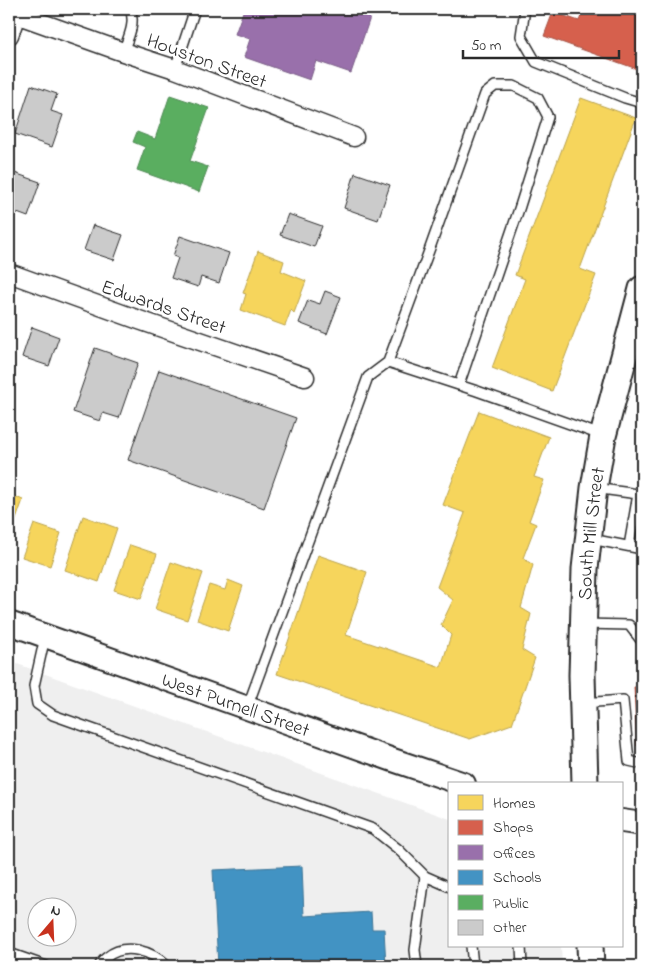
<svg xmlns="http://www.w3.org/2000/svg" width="651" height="975" viewBox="0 0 651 975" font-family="'Indie Flower',sans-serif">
	<rect width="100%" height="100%" fill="#fff"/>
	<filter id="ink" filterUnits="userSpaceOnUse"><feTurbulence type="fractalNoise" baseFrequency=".02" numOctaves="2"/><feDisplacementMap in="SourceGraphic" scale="10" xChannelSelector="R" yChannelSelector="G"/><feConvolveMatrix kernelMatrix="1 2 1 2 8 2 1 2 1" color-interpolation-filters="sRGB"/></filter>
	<g filter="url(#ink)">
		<path fill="#efefef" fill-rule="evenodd" d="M 9,661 L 450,819 L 450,946 L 561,946 L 562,966 L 9,966 ZM 38,908 L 68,908 L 68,938 L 38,938 Z"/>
		<path fill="#f6d55c" stroke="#b9a24d" d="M 581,98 L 636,118 L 580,269 L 596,275 L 552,391 L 492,368 L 525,279 L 515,275 Z
			M 258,251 L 284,261 L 281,271 L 306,281 L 294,313 L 291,310 L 285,326 L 241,310 L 246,294 L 243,293 Z
			M 479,411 L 549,437 L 534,477 L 544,480 L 529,521 L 536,524 L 523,558 L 533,565 L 521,608 L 531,614 L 522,650 L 535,658 L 512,724 L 470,739 L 277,674 L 318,555 L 367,572 L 346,635 L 441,667 L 451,635 L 441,625 L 453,600 L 437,587 L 465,513 L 443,505 Z
			M 9,494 L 23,500 L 9,539 Z
			M 83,516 L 117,528 L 99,582 L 65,570 Z
			M 34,524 L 61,533 L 50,566 L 22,557 Z
			M 130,545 L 157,554 L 141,599 L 114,590 Z
			M 171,562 L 203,573 L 187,620 L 155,609 Z
			M 228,580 L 243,586 L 228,631 L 197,620 L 209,585 L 225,590 Z"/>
		<path fill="#d6604d" stroke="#a35043" d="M 584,9 L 642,9 L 642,53 L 637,69 L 544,36 L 553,12 L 579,21 Z
			M 634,687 L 642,687 L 642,745 L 637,746 Z"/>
		<path fill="#9970ab" stroke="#785b85" d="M 244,9 L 373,9 L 351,73 L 316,61 L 310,80 L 244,57 L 250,39 L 235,34 Z"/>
		<path fill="#4393c3" stroke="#3c7495" d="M 302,866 L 304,916 L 371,912 L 372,929 L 384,929 L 386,966 L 218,966 L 213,870 Z"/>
		<path fill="#5aae61" stroke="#4c8751" d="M 170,95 L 209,108 L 190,161 L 208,167 L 199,192 L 137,170 L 145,147 L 133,142 L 137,132 L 155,139 Z"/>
		<path fill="#cbcbcb" stroke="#2b2b2b" d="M 31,85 L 57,94 L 51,111 L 63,115 L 52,147 L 15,134 Z
			M 9,171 L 40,182 L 28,217 L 9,210 Z
			M 355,173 L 390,185 L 378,220 L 344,208 Z
			M 288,214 L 322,226 L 314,247 L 280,235 Z
			M 93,225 L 123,235 L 114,260 L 84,250 Z
			M 180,236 L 229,253 L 219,283 L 201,277 L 198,287 L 171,278 L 178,258 L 173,256 Z
			M 325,291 L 341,297 L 327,334 L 299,323 L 308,300 L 320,304 Z
			M 32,327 L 59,337 L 49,366 L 22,357 Z
			M 95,348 L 138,363 L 119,418 L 103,413 L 100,421 L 73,412 Z
			M 159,370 L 296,418 L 264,508 L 128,460 Z"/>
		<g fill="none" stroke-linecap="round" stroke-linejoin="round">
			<g stroke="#2b2b2b" stroke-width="12">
				<path id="service" d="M 525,9 L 521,36 L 536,62 L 625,98 L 642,103
					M 123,52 C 128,38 136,23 130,9
					M 175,69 L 195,9
					M 388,362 L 430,248 L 485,94 L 495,86 L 514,86 L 538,98 L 548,117 L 520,206 L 459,385
					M 594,488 L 638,494 L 629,546
					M 591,539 L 642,549
					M 584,624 L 629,625 L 640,639 L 642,641
					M 45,637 L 34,686 L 37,704 L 53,715 L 373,829 L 398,849 L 425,876 L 450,887
					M 583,703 L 623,700 L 629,761 L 642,764
					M 247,708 L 368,377 L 388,362 L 477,391 L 601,435
					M 471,946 L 473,966
					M 521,946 L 522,966
					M 9,953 L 46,966
					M 99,966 C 101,963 104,959 107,957 C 125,942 152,951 167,966
					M 417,966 L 415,950 L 425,876"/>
			</g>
			<g stroke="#2b2b2b" stroke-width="21">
				<path id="minor" d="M 16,14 L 123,52 L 175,69 L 354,137
					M 9,35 L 18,9
					M 9,273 L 139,320 L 305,377"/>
			</g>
			<g stroke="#2b2b2b" stroke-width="26">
				<g id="tertiary">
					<path id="s1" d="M 9,623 L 393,760 L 464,784"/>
					<path d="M 622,821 L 642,824"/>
				</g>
			</g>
			<g stroke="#2b2b2b" stroke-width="29">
				<g id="secondary">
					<path id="s2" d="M 585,784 L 582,675 L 585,569 L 594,488 L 603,436 L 642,289"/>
					<path d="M 590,946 L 591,966"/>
				</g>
			</g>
			<use href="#service" stroke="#fff" stroke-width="9"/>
			<use href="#minor" stroke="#fff" stroke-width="18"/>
			<use href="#tertiary" stroke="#fff" stroke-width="22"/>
			<use href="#secondary" stroke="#fff" stroke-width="25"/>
		</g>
	</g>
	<g text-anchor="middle" stroke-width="5" stroke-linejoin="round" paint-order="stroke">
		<g font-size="20" fill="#2b2b2b" stroke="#fff">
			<text transform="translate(207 60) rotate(20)" y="7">Houston Street</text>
			<text transform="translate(164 306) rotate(19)" y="7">Edwards Street</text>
			<text dy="7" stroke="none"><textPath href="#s2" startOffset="251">South Mill Street</textPath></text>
			<text dy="7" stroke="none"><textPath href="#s1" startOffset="241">West Purnell Street</textPath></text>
		</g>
	</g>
	<rect width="651" height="975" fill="none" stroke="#fff" stroke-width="30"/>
	<rect x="15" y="15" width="621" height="945" fill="none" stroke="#2b2b2b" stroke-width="2" filter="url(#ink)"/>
	<rect x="448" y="782" width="175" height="165" fill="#ffffff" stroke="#aaaaaa"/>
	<rect x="458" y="795" width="25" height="15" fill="#f6d55c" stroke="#aaaaaa"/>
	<text x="493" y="808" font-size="15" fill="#2b2b2b">Homes</text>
	<rect x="458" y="820" width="25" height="15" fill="#d6604d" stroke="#aaaaaa"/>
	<text x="493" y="832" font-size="15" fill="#2b2b2b">Shops</text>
	<rect x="458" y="845" width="25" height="15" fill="#9970ab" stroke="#aaaaaa"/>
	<text x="493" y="858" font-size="15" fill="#2b2b2b">Offices</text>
	<rect x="458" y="870" width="25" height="15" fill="#4393c3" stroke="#aaaaaa"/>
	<text x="493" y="882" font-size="15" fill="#2b2b2b">Schools</text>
	<rect x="458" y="895" width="25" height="15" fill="#5aae61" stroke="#aaaaaa"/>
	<text x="493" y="908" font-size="15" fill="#2b2b2b">Public</text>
	<rect x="458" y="920" width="25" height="15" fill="#cbcbcb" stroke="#aaaaaa"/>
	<text x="493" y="932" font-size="15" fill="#2b2b2b">Other</text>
	<g transform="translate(52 922) rotate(19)"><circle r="24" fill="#ffffff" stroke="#aaaaaa"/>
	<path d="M0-4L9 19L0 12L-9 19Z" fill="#c8321e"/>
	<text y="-8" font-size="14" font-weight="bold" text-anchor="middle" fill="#2b2b2b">N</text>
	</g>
	<path d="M463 50v8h156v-8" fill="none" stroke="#2b2b2b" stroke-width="2.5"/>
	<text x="471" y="50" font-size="15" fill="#2b2b2b" stroke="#ffffff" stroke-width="4" paint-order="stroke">50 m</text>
</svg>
